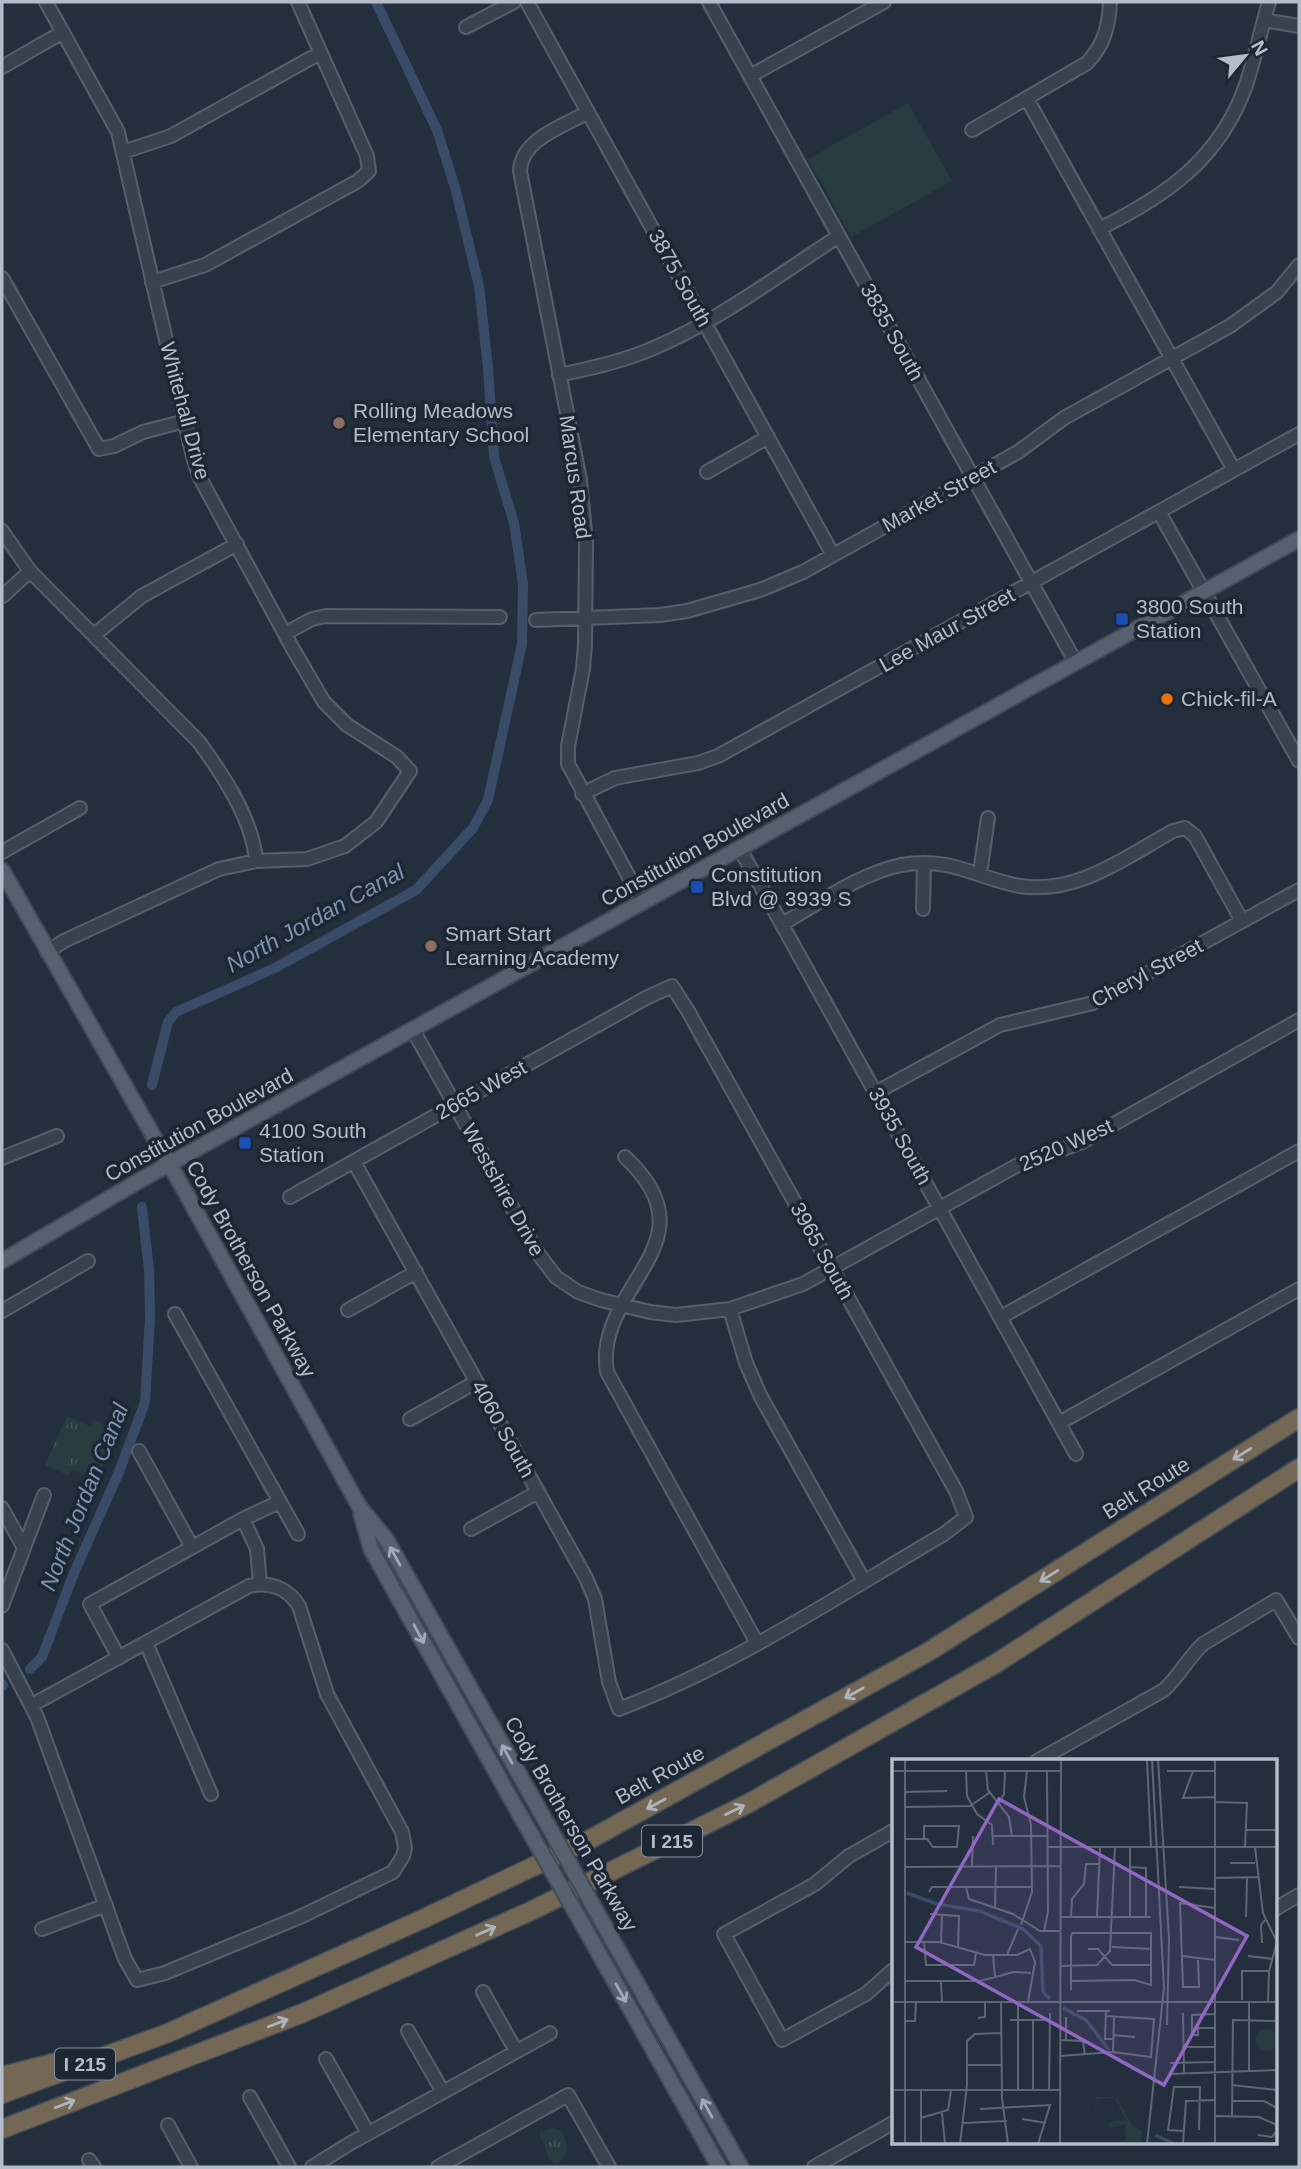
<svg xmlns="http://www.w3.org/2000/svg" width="1301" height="2169" viewBox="0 0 1301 2169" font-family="Arial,sans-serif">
	<defs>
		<pattern id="park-tufts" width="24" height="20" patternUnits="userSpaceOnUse" patternTransform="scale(1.75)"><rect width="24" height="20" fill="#263c3f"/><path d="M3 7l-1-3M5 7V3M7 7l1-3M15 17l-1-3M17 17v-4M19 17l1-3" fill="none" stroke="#435659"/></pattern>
	</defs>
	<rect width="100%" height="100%" fill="#242f3e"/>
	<path fill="url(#park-tufts)" d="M 67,1416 L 91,1427 L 94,1420 L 118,1432 L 96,1480 L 72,1469 L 69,1476 L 45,1465 Z
		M 553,2128 L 561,2131 C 570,2145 568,2154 557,2165 L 549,2159 L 540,2135 L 540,2132 Z"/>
	<path fill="#263c3f" d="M 908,103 L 952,181 L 851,237 L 808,159 Z
		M 68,1427 L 83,1433 L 68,1465 L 54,1458 Z
		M 93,1427 L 114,1437 L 97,1473 L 76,1464 Z"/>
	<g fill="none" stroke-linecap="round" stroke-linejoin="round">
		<path stroke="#394c67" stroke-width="10" d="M 152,1085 L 168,1022 L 176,1012 L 275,968 L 416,890 L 473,828 L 488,800 L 522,644 L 523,584 L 514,523 L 494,457 L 488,368 L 479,286 L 456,191 L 437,130 L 376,2
			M 30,1669 L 42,1657 L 74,1573 L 119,1472 L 145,1402 L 150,1318 L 149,1270 L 142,1207
			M 2,1686 L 3,1685"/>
		<g stroke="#565f6c" stroke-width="16">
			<path id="minor" d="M 46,2 L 118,132 L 193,457 L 200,478 L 293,649 L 324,702 L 347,725 L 397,757 L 410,771 L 376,822 L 345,846 L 307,859 L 256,861 L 219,869 L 64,941 L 47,952
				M 527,2 L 833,555
				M 709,2 L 1076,663
				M 1264,20 L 1299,26
				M 466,27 L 514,2
				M 2,67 L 63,32
				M 750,76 L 884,2
				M 1027,99 L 1234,470
				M 588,112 C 564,126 521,139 520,171 L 580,480 L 586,543 L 585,645 L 583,669 L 568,746 L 568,764 L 643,903
				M 972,130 L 1087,63 C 1104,45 1109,26 1110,2
				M 123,152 L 171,136 L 320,53
				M 1099,229 C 1166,196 1220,159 1246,85 C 1255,58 1261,29 1269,2
				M 2,278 L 99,449 L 114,446 L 143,432 L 185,421
				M 152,282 L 205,265 L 358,181 L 369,171 L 367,156 L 298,2
				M 559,375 C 592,368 625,361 656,347 C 721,319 780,274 839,236
				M 707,472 L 768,437
				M 1159,512 L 1299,761
				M 2,531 L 30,571 L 199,742 C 223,775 253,820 256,861
				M 3,596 L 30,571
				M 536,620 L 660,615 L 687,611 L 760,590 L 803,572 L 1018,452 L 1064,418 L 1230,326 L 1277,292 L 1299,265
				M 286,633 L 312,619 L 326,616 L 500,617
				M 94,635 L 142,596 L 237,544
				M 582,794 L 615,778 L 698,763 L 718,756 L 1299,434
				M 740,849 L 1076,1454
				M 2,852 L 80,808
				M 980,873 L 988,818
				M 923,909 L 924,863
				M 782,924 C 819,903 859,874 901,865 C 952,856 975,878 1020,886 C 1077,895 1126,857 1173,831 L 1185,828 L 1195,836 L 1242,921
				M 413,1030 L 537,1252 L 556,1277 L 578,1292 L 601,1300 L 650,1312 L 676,1315 L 730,1309 L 803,1284 L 1016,1166 L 1082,1142 L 1299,1020
				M 875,1093 L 1000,1025 L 1093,1003 L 1299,890
				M 625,1157 C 718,1243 593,1286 607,1372 L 757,1643
				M 2,1158 L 57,1136
				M 290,1197 L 646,998 L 672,986 L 688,1011 L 956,1491 L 966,1517 L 944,1534 C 838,1596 733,1666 619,1709 L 609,1682 L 595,1599 L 586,1578 L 354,1162
				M 730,1309 L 746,1363 L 761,1397 L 864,1581
				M 348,1310 L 416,1272
				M 2,1311 L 88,1261
				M 175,1314 L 298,1534
				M 1001,1317 L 1299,1151
				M 410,1419 L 476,1382
				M 1059,1423 L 1299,1289
				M 139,1451 L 192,1547
				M 2,1508 L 24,1548
				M 243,1519 L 257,1549 L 260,1584
				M 471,1529 L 538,1492
				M 2,1606 L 44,1495
				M 146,1643 L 211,1794
				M 2,1650 L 37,1717 L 125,1959 L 137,1980 L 165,1973 L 300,1917 L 393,1872 L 403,1856 L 405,1848 L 402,1832 L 327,1694 L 299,1606 C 288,1588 269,1581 249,1586 L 32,1705
				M 119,1658 L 90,1604 L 243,1519 L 279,1502
				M 1037,1761 L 1164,1690 C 1179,1676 1188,1658 1203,1644 L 1276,1600 L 1299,1638
				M 893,1831 L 849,1856 L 815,1884 L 724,1934 L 782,2040 L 866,1994 L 893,1970
				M 1275,1909 L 1299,1895
				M 42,1929 L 106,1905
				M 483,1992 L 516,2051
				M 408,2031 L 443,2092
				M 326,2059 L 368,2133
				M 250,2097 L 289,2167
				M 168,2125 L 191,2167
				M 89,2160 L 94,2167
				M 312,2167 L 349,2144 L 550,2033
				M 438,2167 L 568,2095 L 609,2167
				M 814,2167 L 893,2123"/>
		</g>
		<g stroke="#414a57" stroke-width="18">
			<path id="major" d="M 2,870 L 183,1188 L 359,1506 L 386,1539 L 541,1813
				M 2,1261 L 144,1178 L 1299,539
				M 361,1514 L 371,1549 L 524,1822
				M 604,1925 L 741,2167
				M 588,1934 L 719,2167"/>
		</g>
		<g stroke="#434c59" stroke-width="21">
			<path id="highway" d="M 2,2076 L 73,2058
				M 2,2094 L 168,2033 L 425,1918 L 589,1840 L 928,1652 L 1299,1418
				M 2,2129 L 303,2013 L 533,1910 L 749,1803 L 995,1664 L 1299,1468"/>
		</g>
		<use href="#minor" stroke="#38414e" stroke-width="12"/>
		<use href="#major" stroke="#56606e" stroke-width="14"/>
		<use href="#highway" stroke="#746855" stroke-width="18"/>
		<g stroke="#414a57" stroke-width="18" stroke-linecap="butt">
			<path id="major-bridge" d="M 541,1813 L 604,1925
				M 524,1822 L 588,1934"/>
		</g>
		<use href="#major-bridge" stroke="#56606e" stroke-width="14"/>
	</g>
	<defs><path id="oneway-shaft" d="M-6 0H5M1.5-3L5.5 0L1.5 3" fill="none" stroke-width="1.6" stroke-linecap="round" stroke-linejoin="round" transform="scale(1.75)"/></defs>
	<g stroke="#aeb4bd">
		<use href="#oneway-shaft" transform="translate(1242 1454) rotate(148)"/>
		<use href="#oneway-shaft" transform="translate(1049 1576) rotate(148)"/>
		<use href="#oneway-shaft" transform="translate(854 1693) rotate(151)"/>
		<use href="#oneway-shaft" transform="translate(656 1804) rotate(151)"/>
		<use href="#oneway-shaft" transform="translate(735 1810) rotate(-26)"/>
		<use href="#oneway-shaft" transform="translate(486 1931) rotate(-24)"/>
		<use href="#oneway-shaft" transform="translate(278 2023) rotate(-21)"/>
		<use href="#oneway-shaft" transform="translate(65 2104) rotate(-21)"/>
	</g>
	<g stroke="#a1aab7">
		<use href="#oneway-shaft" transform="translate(395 1556) rotate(-119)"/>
		<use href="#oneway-shaft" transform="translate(419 1634) rotate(61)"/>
		<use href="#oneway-shaft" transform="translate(507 1754) rotate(-119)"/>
		<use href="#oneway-shaft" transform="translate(621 1993) rotate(61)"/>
		<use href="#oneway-shaft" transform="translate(707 2108) rotate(-119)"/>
	</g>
	<g fill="#8d6e63" stroke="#1d2633" stroke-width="2.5">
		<circle cx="339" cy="423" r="7"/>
		<circle cx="431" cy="946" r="7"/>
	</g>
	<g fill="#1a4fb4" stroke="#1d2633" stroke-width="2.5">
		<rect x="1115" y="612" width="14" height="14" rx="3.5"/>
		<rect x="690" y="880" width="14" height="14" rx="3.5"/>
		<rect x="238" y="1136" width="14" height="14" rx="3.5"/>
	</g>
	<circle fill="#e8710a" stroke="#1d2633" stroke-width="2.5" cx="1167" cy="699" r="7"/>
	<g text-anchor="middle" stroke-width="7" stroke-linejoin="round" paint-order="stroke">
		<g fill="#1d2633" stroke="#878f9c" stroke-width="2">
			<rect x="642" y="1825.5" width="60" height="31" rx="5"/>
			<rect x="55" y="2048.5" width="60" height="31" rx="5"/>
		</g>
		<g font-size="19" font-weight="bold" fill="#b4bcc9">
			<text x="672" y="1848">I 215</text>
			<text x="85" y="2071">I 215</text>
		</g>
		<g font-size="21" fill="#b4bcc9" stroke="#1d2633">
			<text transform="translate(680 278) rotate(61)" y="7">3875 South</text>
			<text transform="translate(892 332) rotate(61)" y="7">3835 South</text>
			<text transform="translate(185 411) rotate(75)" y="7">Whitehall Drive</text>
			<text transform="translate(575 477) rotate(82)" y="7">Marcus Road</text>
			<text transform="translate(939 496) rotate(-29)" y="7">Market Street</text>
			<text transform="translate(947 630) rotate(-29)" y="7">Lee Maur Street</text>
			<text transform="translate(695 850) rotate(-29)" y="7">Constitution Boulevard</text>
			<text transform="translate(1147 973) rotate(-28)" y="7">Cheryl Street</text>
			<text transform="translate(481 1090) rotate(-29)" y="7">2665 West</text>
			<text transform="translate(199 1125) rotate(-29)" y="7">Constitution Boulevard</text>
			<text transform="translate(900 1136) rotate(61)" y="7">3935 South</text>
			<text transform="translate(1066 1145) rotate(-24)" y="7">2520 West</text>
			<text transform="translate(503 1190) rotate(61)" y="7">Westshire Drive</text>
			<text transform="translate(822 1251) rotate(61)" y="7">3965 South</text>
			<text transform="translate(251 1269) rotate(61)" y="7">Cody Brotherson Parkway</text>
			<text transform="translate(503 1429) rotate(61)" y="7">4060 South</text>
			<text transform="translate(1146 1488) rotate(-32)" y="7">Belt Route</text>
			<text transform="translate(660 1775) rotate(-29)" y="7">Belt Route</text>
			<text transform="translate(571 1824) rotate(60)" y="7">Cody Brotherson Parkway</text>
		</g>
		<g font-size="21" fill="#b4bcc9" stroke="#1d2633" text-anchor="start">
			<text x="353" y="418">Rolling Meadows<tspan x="353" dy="24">Elementary School</tspan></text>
			<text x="1136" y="614">3800 South<tspan x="1136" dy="24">Station</tspan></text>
			<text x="1181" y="706">Chick-fil-A</text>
			<text x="711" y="882">Constitution<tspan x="711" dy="24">Blvd @ 3939 S</tspan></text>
			<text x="445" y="941">Smart Start<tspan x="445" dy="24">Learning Academy</tspan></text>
			<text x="259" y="1138">4100 South<tspan x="259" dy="24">Station</tspan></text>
		</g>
		<g font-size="23" font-style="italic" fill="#7c92b1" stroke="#1d2633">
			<text transform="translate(315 918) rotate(-29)" y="8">North Jordan Canal</text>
			<text transform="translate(84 1497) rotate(-68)" y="8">North Jordan Canal</text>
		</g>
	</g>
	<g transform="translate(892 1759)">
		<rect width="385" height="385" fill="#242f3e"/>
		<path d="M364 281a11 11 0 1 1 22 0a11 11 0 1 1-22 0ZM 195,338 L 224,338 L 241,367 L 249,371 L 249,385 L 228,385 L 234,379 L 233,365 L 217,369 L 217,363 L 234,361 L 223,338 L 205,340 L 203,356 L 204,339 Z" fill="#263c3f"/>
		<path fill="none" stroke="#394c67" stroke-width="3.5" d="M 15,134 L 45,145 L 87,152 L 131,170 L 149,187 L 151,233 L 158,240M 171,249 L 194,261 L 217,291M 263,376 L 283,385"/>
		<path fill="none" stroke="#5e6776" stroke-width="2" d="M 13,0 L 13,385M 255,0 L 259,88M 266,0 L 277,180 L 275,266M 323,0 L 323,385M 0,12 L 168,12M 74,12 L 75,37 L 85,55 L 100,66 L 101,86M 94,12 L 96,31 L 117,58 L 120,77M 275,12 L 323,12M 301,12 L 291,39 L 323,38M 13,33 L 55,32M 323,43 L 355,44 L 353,87M 106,45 L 112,35 L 113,12M 13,48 L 78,47 L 97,34M 353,71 L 385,71M 101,77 L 156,77M 13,80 L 35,80 L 41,88 L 65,88 L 67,67 L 32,67 L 32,80M 156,88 L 385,88M 238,88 L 238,158M 363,88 L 371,154 L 385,183 L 377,212 L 376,243M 338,104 L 363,104M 80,107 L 81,77M 13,108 L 168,107M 238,108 L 254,109 L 254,158M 323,119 L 366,118M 74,128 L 77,140 L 121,155 L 148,172 L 168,172M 287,128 L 323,130M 37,133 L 40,128 L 140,128M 103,148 L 104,108M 38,155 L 67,157 L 66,189M 169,158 L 259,158M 179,158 L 180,140 L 192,125 L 194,105 L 208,105M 205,158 L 208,88M 354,158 L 355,119M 129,166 L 140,133 L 139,66 L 132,38 L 135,12M 152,172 L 156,153 L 155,12M 323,178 L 347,181M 13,183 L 47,183 L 93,196 L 125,196 L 138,190 L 143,203 L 136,243M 32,183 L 34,206 L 82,206 L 84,194M 49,184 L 50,155M 370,184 L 369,166 L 373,161M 220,188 L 260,190M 196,190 L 206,190 L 220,206 L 260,206M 101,196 L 103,218M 115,196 L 126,170M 290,197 L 323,201M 356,197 L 381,200M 306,201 L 307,228 L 291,228 L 288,144 L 323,149M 168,207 L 205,206 L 218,192 L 223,88M 13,222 L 88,222 L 122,213 L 139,214M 49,222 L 50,244M 179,222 L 242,221 L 259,226 L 259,174 L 180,174 L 179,178 L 179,231M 350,241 L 350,212 L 377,212M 0,243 L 385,243M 109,243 L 110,339 L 116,385M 185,252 L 218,252M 214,252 L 213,280 L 221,280M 291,254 L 292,315M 324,255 L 300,256 L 300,276 L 306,276 L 306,269 L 324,269M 174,258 L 174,281M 86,259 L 93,258 L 93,243M 118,261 L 157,261M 141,261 L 141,331M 13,262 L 23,262 L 24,243M 221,276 L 243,278M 168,281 L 191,282 L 193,296M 292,288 L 324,288M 221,293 L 222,259M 168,297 L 221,293 L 259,298 L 262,260 L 213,257M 278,304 L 324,303M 74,306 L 110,306M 357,311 L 357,243M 277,315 L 385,311M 340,326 L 385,331M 0,331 L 168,331M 126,331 L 126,243M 157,331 L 158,254M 29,332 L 29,385M 340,342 L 372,342 L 385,349M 88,350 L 158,346 L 146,385M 50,354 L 53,385M 324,357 L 367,358 L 385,366M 340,357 L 341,261 L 385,262M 29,359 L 56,351 L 59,332M 130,360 L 154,364M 71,364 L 115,362M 292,372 L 276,371 L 282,328 L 308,328 L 307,371M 366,376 L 380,378 L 385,371M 68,385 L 75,326 L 75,282 L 83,275 L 110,274M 168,385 L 169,0M 255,385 L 272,229 L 260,0M 291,385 L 294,342 L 324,341"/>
		<path fill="#9266c3" fill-opacity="0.15" stroke="#9266c3" stroke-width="3.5" d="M 107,40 L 355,177 L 272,326 L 24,188 Z"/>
		<rect width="385" height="385" fill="none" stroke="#b4bcc9" stroke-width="3.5"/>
	</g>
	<rect width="1301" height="2169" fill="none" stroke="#b4bcc9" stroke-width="7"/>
	<g transform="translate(1245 56) rotate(61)" stroke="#1d2633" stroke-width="5" paint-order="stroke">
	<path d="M0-5L12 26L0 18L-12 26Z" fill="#b4bcc9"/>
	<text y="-10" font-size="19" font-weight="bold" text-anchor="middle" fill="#b4bcc9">N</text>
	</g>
</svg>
